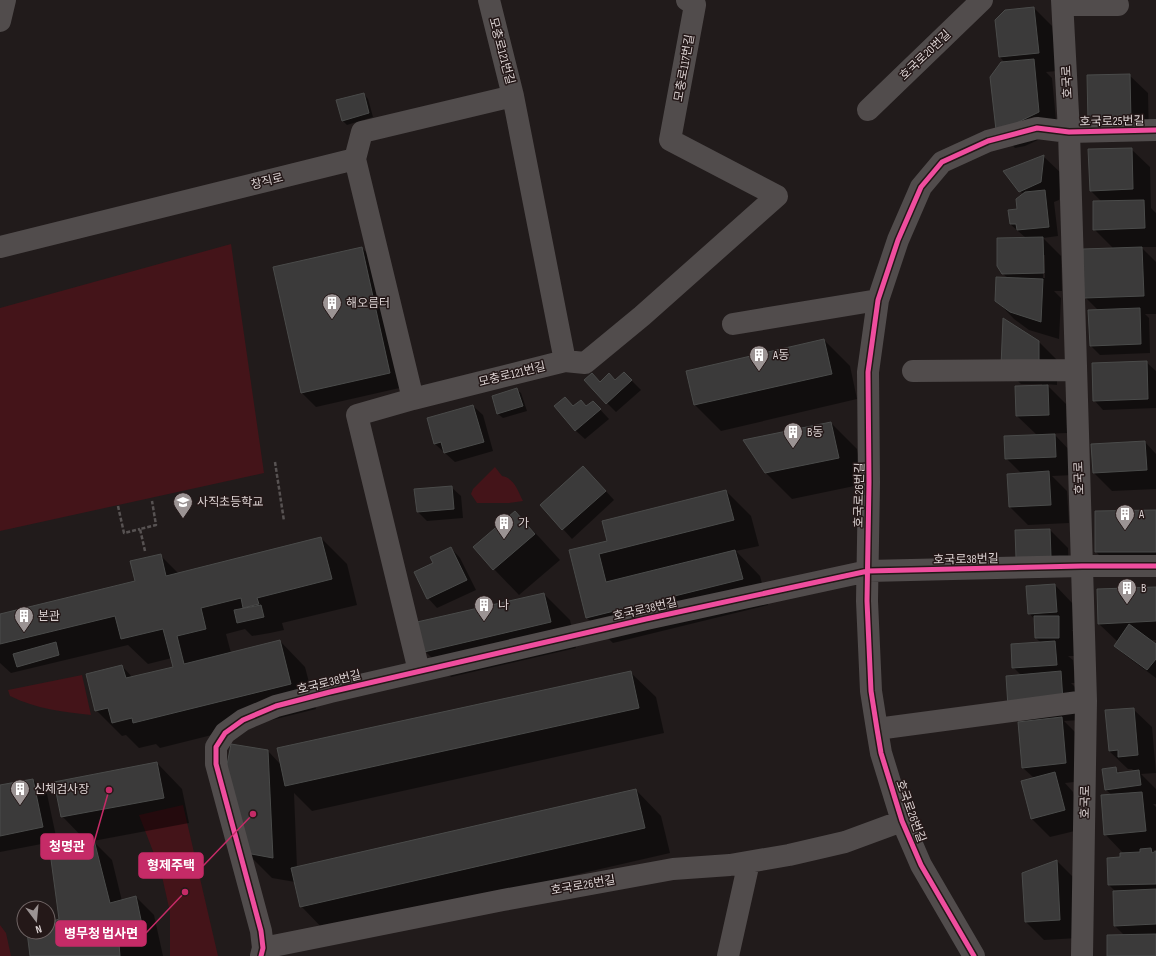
<svg xmlns="http://www.w3.org/2000/svg" width="1156" height="956" viewBox="0 0 1156 956" font-family="'Sofia Sans Condensed','Noto Sans KR',sans-serif">
	<rect width="100%" height="100%" fill="#211b1b"/>
	<path fill="#441419" d="M 231,244 L 264,473 L 0,531 L 0,308 Z
		M 495,467 L 502,476 C 514,478 518,491 523,501 L 509,503 L 477,503 L 471,494 L 473,489 Z
		M 82,675 L 91,715 C 62,712 37,709 10,696 L 8,690 Z
		M 183,805 L 218,956 L 170,956 L 170,912 L 161,872 L 139,815 Z
		M 0,925 L 6,933 L 11,956 L 0,956 Z"/>
	<path fill="#0007" fill-rule="evenodd" d="M 1034,8 L 1052,26 L 1057,71 L 1046,72 L 1052,78 L 1057,131 L 1025,146 L 1015,148 L 997,129 L 1005,63 L 1000,57 Z
		M 1129,75 L 1148,93 L 1149,139 L 1088,76 Z
		M 364,94 L 368,99 L 373,117 L 347,125 L 342,120 Z
		M 1131,149 L 1150,167 L 1151,208 L 1156,213 L 1156,247 L 1141,247 L 1156,262 L 1156,314 L 1145,314 L 1149,318 L 1150,353 L 1100,355 L 1091,346 L 1099,311 L 1085,297 L 1114,249 L 1094,229 L 1102,202 L 1090,190 Z
		M 1043,156 L 1062,174 L 1059,200 L 1054,202 L 1058,236 L 1043,238 L 1061,256 L 1062,291 L 1054,291 L 1061,298 L 1059,339 L 1029,330 L 1014,319 L 996,300 L 1008,278 L 1003,274 L 1026,238 L 1010,224 L 1018,210 L 1023,194 L 1020,191 ZM 1043,255 L 1045,255 L 1045,278 L 1043,278 Z
		M 362,248 L 376,262 L 404,387 L 316,407 L 302,393 Z
		M 824,340 L 850,366 L 857,399 L 721,431 L 695,405 L 688,372 Z
		M 1039,342 L 1057,360 L 1057,385 L 1046,384 L 1066,404 L 1067,433 L 1041,434 L 1041,436 L 1055,435 L 1073,454 L 1074,475 L 1052,476 L 1067,491 L 1069,523 L 1028,525 L 1010,507 L 1022,474 L 1006,458 L 1038,436 L 1017,416 L 1042,386 L 1042,384 L 1021,384 L 1002,365 Z
		M 1146,362 L 1156,371 L 1156,408 L 1103,410 L 1094,400 Z
		M 624,373 L 641,390 L 616,412 L 607,403 L 600,383 L 616,381 Z
		M 516,389 L 521,393 L 527,411 L 503,418 L 498,414 L 493,396 Z
		M 593,402 L 609,419 L 585,439 L 575,430 L 574,407 L 587,407 Z
		M 473,406 L 483,415 L 493,451 L 455,462 L 435,444 L 428,419 Z
		M 831,423 L 857,449 L 864,484 L 792,499 L 766,473 Z
		M 1145,442 L 1156,454 L 1156,489 L 1112,491 L 1094,473 L 1092,445 Z
		M 593,477 L 614,500 L 572,539 L 563,529 Z
		M 451,487 L 461,496 L 463,518 L 427,521 L 418,512 L 415,490 Z
		M 726,491 L 751,516 L 759,546 L 736,551 L 760,576 L 768,605 L 613,643 L 587,618 L 571,551 L 608,542 Z
		M 1156,511 L 1156,570 L 1114,570 L 1096,552 Z
		M 515,512 L 540,538 L 560,560 L 519,595 L 494,569 Z
		M 1050,530 L 1068,548 L 1069,575 L 1017,558 Z
		M 321,538 L 347,564 L 357,605 L 282,623 L 284,630 L 270,633 L 252,636 L 245,629 L 226,634 L 231,653 L 280,641 L 305,667 L 316,709 L 160,748 L 156,744 L 139,748 L 126,735 L 122,736 L 96,710 L 122,666 L 133,678 L 174,667 L 172,658 L 148,664 L 128,645 L 11,673 L 0,663 L 0,615 L 136,581 L 160,555 L 179,574 Z
		M 451,548 L 460,558 L 476,590 L 437,608 L 428,598 L 434,564 Z
		M 1055,585 L 1073,604 L 1075,630 L 1072,630 L 1076,635 L 1077,656 L 1068,656 L 1073,660 L 1075,683 L 1071,683 L 1079,691 L 1081,720 L 1064,721 L 1080,737 L 1084,781 L 1065,783 L 1073,792 L 1083,829 L 1050,837 L 1032,819 L 1034,778 L 1023,768 L 1026,722 L 1009,706 L 1022,676 L 1013,667 L 1041,643 L 1036,638 L 1035,620 L 1029,613 Z
		M 1156,588 L 1156,640 L 1149,640 L 1156,645 L 1156,678 L 1125,655 L 1115,646 L 1118,642 L 1099,624 Z
		M 544,594 L 570,620 L 576,648 L 451,677 L 425,651 Z
		M 630,672 L 656,697 L 664,733 L 312,811 L 294,793 L 297,868 L 636,790 L 661,816 L 670,853 L 326,932 L 301,906 L 295,882 L 272,878 L 246,852 L 268,751 L 282,766 Z
		M 1133,709 L 1152,727 L 1156,773 L 1141,774 L 1156,789 L 1156,804 L 1153,804 L 1156,807 L 1156,850 L 1153,850 L 1156,853 L 1156,956 L 1108,956 L 1125,936 L 1115,926 L 1116,892 L 1109,885 L 1121,858 L 1124,854 L 1105,834 L 1112,795 L 1106,790 L 1115,768 L 1121,774 L 1135,772 L 1132,769 L 1128,769 L 1109,751 Z
		M 157,763 L 182,789 L 189,823 L 93,841 L 112,860 L 122,901 L 136,897 L 154,915 L 163,956 L 31,956 L 28,932 L 48,932 L 48,924 L 60,920 L 88,843 L 62,816 Z
		M 33,780 L 47,794 L 57,841 L 0,852 L 0,786 Z
		M 1057,861 L 1075,879 L 1078,938 L 1044,940 L 1026,922 L 1023,874 Z"/>
	<path fill="#3b3a3a" stroke="#4a4b4a" d="M 1034,7 L 1039,53 L 999,57 L 995,20 L 1005,10 Z
		M 1034,59 L 1039,112 L 1006,128 L 996,130 L 990,77 L 1001,62 Z
		M 1130,74 L 1131,121 L 1088,122 L 1087,75 Z
		M 364,93 L 369,113 L 342,121 L 336,100 Z
		M 1132,148 L 1133,189 L 1090,191 L 1088,149 Z
		M 1044,155 L 1041,182 L 1019,192 L 1003,171 Z
		M 1045,190 L 1049,227 L 1017,230 L 1016,224 L 1010,224 L 1008,210 L 1017,209 L 1016,199 L 1025,192 Z
		M 1144,200 L 1145,228 L 1093,230 L 1093,201 Z
		M 1043,237 L 1044,273 L 1002,274 L 997,266 L 997,238 Z
		M 362,247 L 390,373 L 301,393 L 273,267 Z
		M 1142,247 L 1144,296 L 1084,298 L 1083,249 Z
		M 996,277 L 1043,279 L 1041,322 L 1010,312 L 995,301 Z
		M 1140,308 L 1141,344 L 1090,346 L 1088,310 Z
		M 1003,318 L 1039,341 L 1039,367 L 1001,366 Z
		M 824,339 L 832,374 L 694,405 L 686,371 Z
		M 1147,361 L 1148,399 L 1093,401 L 1092,363 Z
		M 624,372 L 632,380 L 606,404 L 584,380 L 592,373 L 600,382 L 609,373 L 615,380 Z
		M 1048,385 L 1049,415 L 1016,416 L 1015,386 Z
		M 517,388 L 523,406 L 497,414 L 492,396 Z
		M 565,397 L 573,406 L 581,400 L 586,406 L 593,401 L 601,409 L 575,431 L 554,406 Z
		M 473,405 L 484,442 L 444,453 L 441,442 L 434,444 L 427,418 Z
		M 831,422 L 839,458 L 765,473 L 743,440 Z
		M 1055,434 L 1056,457 L 1005,459 L 1004,436 Z
		M 1145,441 L 1147,470 L 1093,473 L 1091,444 Z
		M 583,466 L 606,491 L 562,530 L 540,505 Z
		M 1049,471 L 1051,505 L 1009,507 L 1007,474 Z
		M 452,486 L 454,509 L 417,512 L 414,489 Z
		M 726,490 L 734,520 L 599,554 L 606,582 L 735,550 L 743,579 L 586,618 L 569,550 L 607,541 L 602,521 Z
		M 1156,510 L 1156,552 L 1095,552 L 1095,511 Z
		M 515,511 L 535,534 L 493,570 L 473,547 Z
		M 1050,529 L 1051,557 L 1016,558 L 1015,530 Z
		M 321,537 L 332,579 L 257,598 L 259,604 L 243,608 L 241,598 L 201,608 L 206,629 L 177,636 L 184,664 L 280,640 L 291,684 L 133,723 L 132,718 L 112,723 L 108,708 L 95,711 L 86,674 L 122,665 L 126,678 L 173,667 L 163,629 L 121,639 L 115,616 L 0,644 L 0,614 L 135,581 L 130,561 L 161,554 L 166,576 Z
		M 451,547 L 467,580 L 427,599 L 414,572 L 433,563 L 430,557 Z
		M 1055,584 L 1057,612 L 1028,614 L 1026,586 Z
		M 1156,587 L 1156,621 L 1098,624 L 1097,589 Z
		M 544,593 L 551,622 L 424,652 L 417,622 Z
		M 261,605 L 264,617 L 237,623 L 234,610 Z
		M 1034,616 L 1059,616 L 1059,638 L 1035,638 Z
		M 1129,624 L 1156,644 L 1156,659 L 1147,670 L 1114,646 Z
		M 1055,641 L 1057,665 L 1012,668 L 1011,644 Z
		M 56,642 L 59,655 L 17,667 L 13,654 Z
		M 631,671 L 639,708 L 285,786 L 277,748 Z
		M 1061,671 L 1063,701 L 1008,707 L 1006,676 Z
		M 1134,708 L 1138,755 L 1118,757 L 1118,750 L 1109,751 L 1105,710 Z
		M 1062,717 L 1066,763 L 1022,768 L 1018,722 Z
		M 231,744 L 268,750 L 273,858 L 246,853 L 225,775 Z
		M 157,762 L 164,798 L 61,817 L 54,782 Z
		M 1116,767 L 1117,773 L 1139,770 L 1141,785 L 1105,790 L 1102,769 Z
		M 1055,772 L 1065,810 L 1031,819 L 1021,781 Z
		M 33,779 L 43,827 L 0,836 L 0,785 Z
		M 636,789 L 645,828 L 300,907 L 291,868 Z
		M 1142,792 L 1146,831 L 1104,835 L 1101,795 Z
		M 94,840 L 110,903 L 136,896 L 145,939 L 119,944 L 120,956 L 30,956 L 27,932 L 48,932 L 48,923 L 59,919 L 50,852 Z
		M 1151,848 L 1152,853 L 1156,851 L 1156,884 L 1108,885 L 1107,858 L 1120,857 L 1120,853 L 1140,852 L 1140,849 Z
		M 1057,860 L 1060,920 L 1025,922 L 1022,873 Z
		M 1156,889 L 1156,924 L 1114,926 L 1113,891 Z
		M 1156,934 L 1156,956 L 1107,956 L 1107,935 Z"/>
	<g fill="none" stroke-linecap="round" stroke-linejoin="round">
		<path stroke="#575252" stroke-width="2.5" stroke-dasharray="4 2" stroke-linecap="butt" d="M 275,462 L 284,521
			M 118,506 L 124,533 L 140,529
			M 145,551 L 140,529 L 156,525 L 152,501"/>
		<path stroke="#514c4c" stroke-width="22" d="M 489,0 L 513,96 L 565,361
			M 1062,0 L 1069,132 L 1086,701 L 1082,956
			M 1063,5 L 1118,5
			M 0,21 L 5,0
			M 868,110 L 982,0
			M 355,159 L 413,399
			M 0,247 L 355,159 L 362,132 L 513,96
			M 733,324 L 878,300
			M 913,371 L 1076,370
			M 419,671 L 357,415 L 413,399 L 565,361 L 585,363 L 642,316 L 777,196 L 670,140 L 695,5 L 687,0
			M 877,729 L 1086,701
			M 263,948 L 503,900 L 673,869 L 730,865 L 789,855 L 845,842 L 902,821
			M 261,956 L 263,948 L 261,931 L 216,764 L 216,747 L 225,733 L 243,720 L 276,706 L 330,692 L 646,619 L 868,571 L 1082,566 L 1156,566
			M 728,956 L 749,862
			M 974,956 L 921,865 L 902,821 L 881,753 L 877,729 L 871,691 L 867,601 L 869,482 L 868,372 L 878,300 L 898,240 L 921,187 L 942,162 L 988,141 L 1037,128 L 1069,132 L 1156,130"/>
		<g stroke="#241818" stroke-width="8">
			<path id="cycleway" d="M 261,956 L 263,948 L 261,931 L 216,764 L 216,747 L 225,733 L 243,720 L 276,706 L 330,692 L 646,619 L 868,571 L 1082,566 L 1156,566
				M 974,956 L 921,865 L 902,821 L 881,753 L 877,729 L 871,691 L 867,601 L 869,482 L 868,372 L 878,300 L 898,240 L 921,187 L 942,162 L 988,141 L 1037,128 L 1069,132 L 1156,130"/>
		</g>
		<use href="#cycleway" stroke="#ef4d9e" stroke-width="5"/>
	</g>
	<defs>
		<g id="building-pin" transform="scale(1)"><path d="M0 17L-7.5 6A9.5 9.5 0 1 1 7.5 6Z" fill="#9b9393" stroke="#241818"/><path d="M-4-6H4V6H1V3H-1V6H-4ZM-2.5-4.3h1.7v1.8h-1.7ZM.8-4.3h1.7v1.8H.8ZM-2.5-1h1.7V.8h-1.7ZM.8-1h1.7V.8H.8Z" fill="#fff"/></g>
		<g id="school-pin" transform="scale(1)"><path d="M0 17L-7.5 6A9.5 9.5 0 1 1 7.5 6Z" fill="#9b9393" stroke="#241818"/><path d="M0-5L7-2L0 1L-7-2ZM-4 1L0 2.5L4 1V4Q0 6-4 4Z" fill="#fff"/></g>
	</defs>
	<g fill-rule="evenodd">
		<use href="#building-pin" x="332" y="303"/>
		<use href="#building-pin" x="759" y="355"/>
		<use href="#building-pin" x="793" y="432"/>
		<use href="#school-pin" x="183" y="502"/>
		<use href="#building-pin" x="1125" y="514"/>
		<use href="#building-pin" x="504" y="523"/>
		<use href="#building-pin" x="1127" y="588"/>
		<use href="#building-pin" x="484" y="605"/>
		<use href="#building-pin" x="24" y="616"/>
		<use href="#building-pin" x="20" y="789"/>
	</g>
	<g text-anchor="middle" stroke-width="3" stroke-linejoin="round" paint-order="stroke">
		<g font-size="12" fill="#dcd3d3" stroke="#241818">
			<text transform="translate(502 51) rotate(75)" y="4">모충로121번길</text>
			<text transform="translate(925 55) rotate(-44)" y="4">호국로20번길</text>
			<text transform="translate(684 68) rotate(-80)" y="4">모충로117번길</text>
			<text transform="translate(1067 82) rotate(-93)" y="4">호국로</text>
			<text transform="translate(1112 121) rotate(-1)" y="4">호국로25번길</text>
			<text transform="translate(267 181) rotate(-14)" y="4">창직로</text>
			<text transform="translate(512 374) rotate(-14)" y="4">모충로121번길</text>
			<text transform="translate(1079 478) rotate(-92)" y="4">호국로</text>
			<text transform="translate(859 495) rotate(-89)" y="4">호국로26번길</text>
			<text transform="translate(966 559) rotate(-1)" y="4">호국로38번길</text>
			<text transform="translate(645 609) rotate(-13)" y="4">호국로38번길</text>
			<text transform="translate(329 682) rotate(-14)" y="4">호국로38번길</text>
			<text transform="translate(1085 802) rotate(-89)" y="4">호국로</text>
			<text transform="translate(911 811) rotate(70)" y="4">호국로26번길</text>
			<text transform="translate(583 885) rotate(-10)" y="4">호국로26번길</text>
		</g>
		<g font-size="12" fill="#dcd3d3" stroke="#241818" text-anchor="start">
			<text x="346" y="307">해오름터</text>
			<text x="773" y="359">A동</text>
			<text x="807" y="436">B동</text>
			<text x="197" y="506">사직초등학교</text>
			<text x="1139" y="518">A</text>
			<text x="518" y="527">가</text>
			<text x="1141" y="592">B</text>
			<text x="498" y="609">나</text>
			<text x="38" y="620">본관</text>
			<text x="34" y="793">신체검사장</text>
		</g>
	</g>
	<path fill="none" stroke="#c52b67" stroke-width="1.5" d="M109 790L93 846M253 814L203 866M185 892L146 933"/>
	<g fill="#c52b67" stroke="#241818" stroke-width="1.5">
		<circle cx="109" cy="790" r="4"/>
		<circle cx="253" cy="814" r="4"/>
		<circle cx="185" cy="892" r="4"/>
	</g>
	<g fill="#c52b67" stroke="#c52b67" stroke-width="1.5">
		<rect x="41" y="834" width="52" height="25" rx="4"/>
		<rect x="139" y="853" width="64" height="25" rx="4"/>
		<rect x="56" y="921" width="90" height="25" rx="4"/>
	</g>
	<g font-size="13" text-anchor="middle" font-weight="bold" fill="#fff">
		<text x="67" y="851">청명관</text>
		<text x="171" y="870">형제주택</text>
		<text x="101" y="938">병무청 법사면</text>
	</g>
	<g transform="translate(36 920) rotate(164)"><circle r="19" fill="#241818" stroke="#6e6363"/>
	<path d="M0-3L7 15L0 10L-7 15Z" fill="#9b9393"/>
	<text y="-6" font-size="11" font-weight="bold" text-anchor="middle" fill="#dcd3d3">N</text>
	</g>
</svg>
